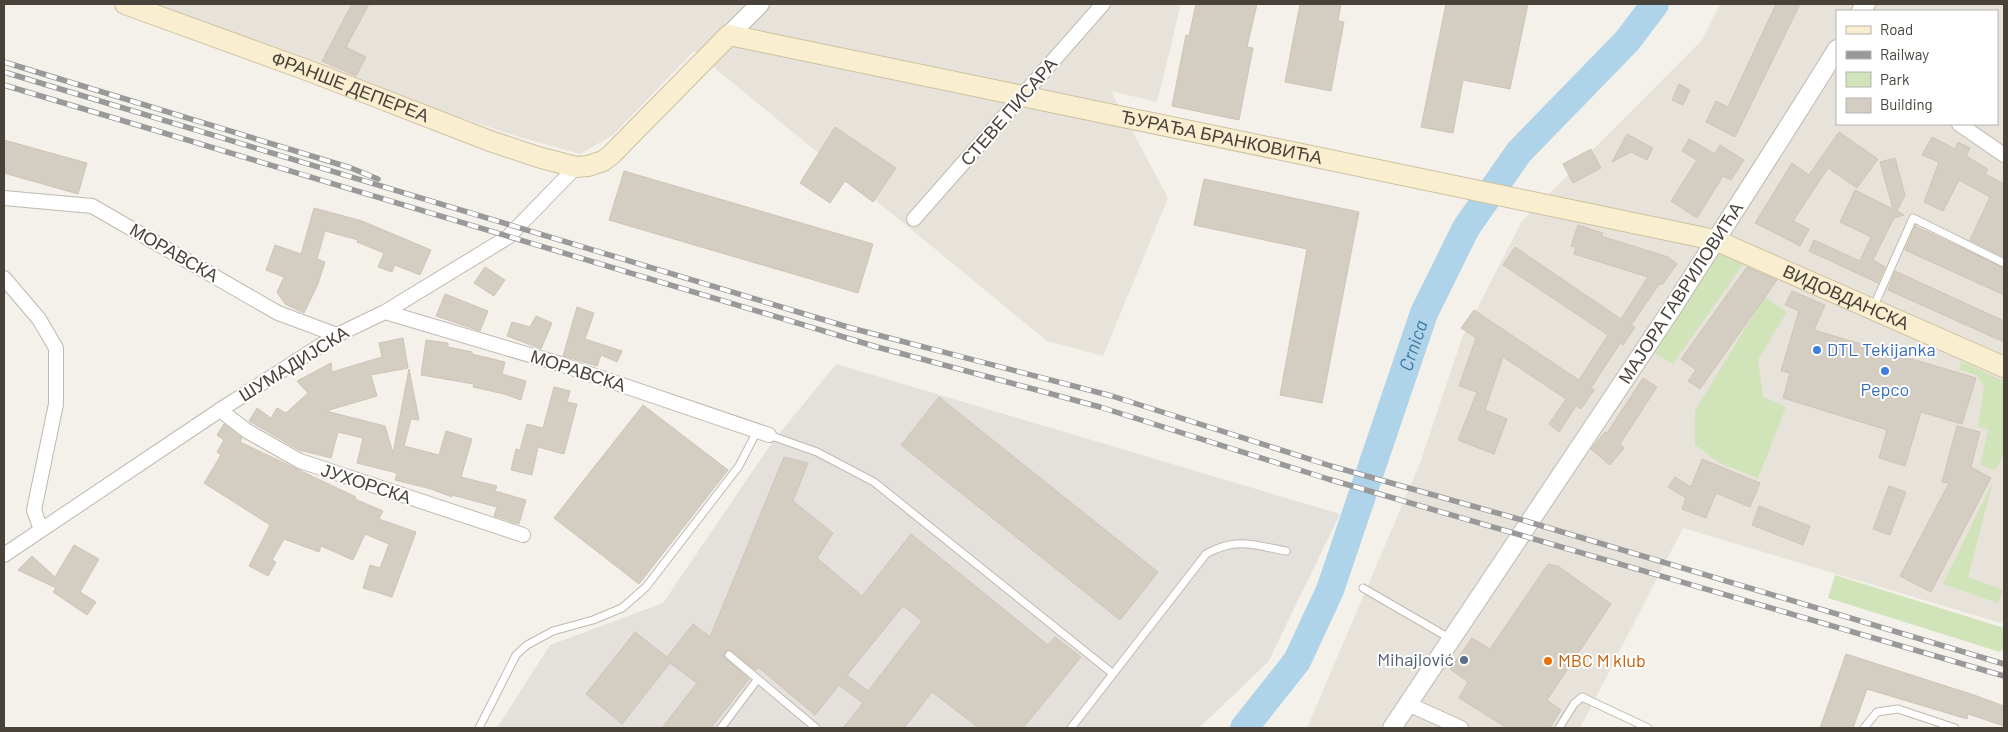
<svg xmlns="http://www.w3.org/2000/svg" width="2008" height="732" viewBox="0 0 2008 732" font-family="Barlow,sans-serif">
	<rect width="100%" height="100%" fill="#f4f1eb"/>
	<path fill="#e7e3da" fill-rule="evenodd" d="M 156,4 L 1181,4 L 1157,102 L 1111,91 L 1168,198 L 1103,356 L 1047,341 L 694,51 L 613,135 L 580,154 L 513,135 L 365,86 Z
		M 1720,4 L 2004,4 L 2004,624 L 1683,528 L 1580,728 L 1307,728 L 1420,463 L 1462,338 L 1522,221 L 1703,39 ZM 1837,11 L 1997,11 L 1997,124 L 1837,124 Z"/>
	<path fill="#e4e0dc" d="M 836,364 L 1340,514 L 1268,662 L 1199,728 L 497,728 L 550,645 L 663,603 L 771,444 Z"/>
	<path fill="#d1e3b9" d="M 1717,250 L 1744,263 L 1673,364 L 1652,352 Z
		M 1764,297 L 1787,312 L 1758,360 L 1763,397 L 1786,407 L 1758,478 L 1719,463 L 1695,445 L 1695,411 Z
		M 1961,361 L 2004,381 L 2004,454 L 1995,470 L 1980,465 L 1988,430 L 1978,426 L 1984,386 L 1977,375 L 1959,370 Z
		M 1993,481 L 1968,577 L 2003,590 L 1998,603 L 1943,584 Z
		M 1835,575 L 2004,628 L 2004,648 L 2000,652 L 1828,598 Z"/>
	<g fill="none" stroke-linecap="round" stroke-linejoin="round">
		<path stroke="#afd3e9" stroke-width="28" id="s1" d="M 1244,728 L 1297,661 L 1330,590 L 1424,313 L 1466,228 L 1519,152 L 1627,41 L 1655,4"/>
	</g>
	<path fill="#d4cdc2" stroke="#cfc4b6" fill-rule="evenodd" d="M 352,4 L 369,4 L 346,47 L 366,57 L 356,76 L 322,61 Z
		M 1196,4 L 1257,4 L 1247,47 L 1253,48 L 1239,120 L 1172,106 L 1186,35 L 1189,36 Z
		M 1300,4 L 1341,4 L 1338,21 L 1344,22 L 1331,91 L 1285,82 Z
		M 1446,4 L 1528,4 L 1510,89 L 1463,80 L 1453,133 L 1421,127 Z
		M 1776,4 L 1800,4 L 1735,137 L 1706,122 L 1716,101 L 1728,107 Z
		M 1679,84 L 1690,90 L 1683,105 L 1672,100 Z
		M 835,127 L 896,168 L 873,202 L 845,181 L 830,203 L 800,183 Z
		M 1839,132 L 1878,159 L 1857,188 L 1828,168 L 1793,221 L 1809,229 L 1800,246 L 1755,223 L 1792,163 L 1809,175 Z
		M 1627,134 L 1653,148 L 1647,160 L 1631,152 L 1612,162 Z
		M 1932,137 L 1955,149 L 1958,142 L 1970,148 L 1966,156 L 1988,169 L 1985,174 L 2004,184 L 2004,257 L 1970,240 L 1990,197 L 1959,180 L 1943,211 L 1924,202 L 1939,162 L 1922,155 Z
		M 1689,139 L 1715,154 L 1720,145 L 1744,160 L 1731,180 L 1723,176 L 1697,218 L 1671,201 L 1697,160 L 1682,151 Z
		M 4,140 L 87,163 L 78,194 L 4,173 Z
		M 1591,149 L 1601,168 L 1573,183 L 1563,164 Z
		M 1895,158 L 1905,195 L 1897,211 L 1904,215 L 1894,218 L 1873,260 L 1885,267 L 1878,283 L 1809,251 L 1814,240 L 1860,261 L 1871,237 L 1840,222 L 1855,190 L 1893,209 L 1880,162 Z
		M 624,171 L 873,244 L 858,293 L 609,220 Z
		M 1204,179 L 1359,212 L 1322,403 L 1280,395 L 1307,249 L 1194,225 Z
		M 314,208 L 362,221 L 431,250 L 420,275 L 395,265 L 392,272 L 378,267 L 384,253 L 357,242 L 358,240 L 325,231 L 317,259 L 325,262 L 318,284 L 304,313 L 285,304 L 277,292 L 284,277 L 266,270 L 275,245 L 301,254 Z
		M 1578,225 L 1603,233 L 1601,236 L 1668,257 L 1677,264 L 1662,285 L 1660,283 L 1631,325 L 1635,327 L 1623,345 L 1620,343 L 1591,388 L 1594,390 L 1581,409 L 1576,406 L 1559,432 L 1549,424 L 1566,399 L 1503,357 L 1485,410 L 1507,419 L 1494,454 L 1458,440 L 1477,392 L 1459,386 L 1476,338 L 1461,328 L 1474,310 L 1579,380 L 1608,335 L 1503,265 L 1515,247 L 1621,319 L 1648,277 L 1574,254 L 1576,247 L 1571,246 Z
		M 1915,226 L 2004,268 L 2004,295 L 1905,250 Z
		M 485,267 L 505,280 L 494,296 L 474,283 Z
		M 1747,267 L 1777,280 L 1700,389 L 1688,381 L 1696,370 L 1681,359 Z
		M 1895,271 L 2004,321 L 2004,342 L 1888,290 Z
		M 1792,291 L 1825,305 L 1814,330 L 1976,378 L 1962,424 L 1921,412 L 1905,466 L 1879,458 L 1887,430 L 1783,398 L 1790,373 L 1781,371 L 1799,311 L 1785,305 Z
		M 445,294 L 488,311 L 480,331 L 436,316 Z
		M 577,307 L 594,313 L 585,339 L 622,351 L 617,362 L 601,355 L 597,366 L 563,356 Z
		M 536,316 L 552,323 L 541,349 L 507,336 L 512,322 L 530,327 Z
		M 403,338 L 408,368 L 371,375 L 377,396 L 326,411 L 385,426 L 393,453 L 409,369 L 419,420 L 411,419 L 404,446 L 439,455 L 446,431 L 472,439 L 461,477 L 497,486 L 495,491 L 526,500 L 519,524 L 494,516 L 497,507 L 452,495 L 452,497 L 431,489 L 395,480 L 397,473 L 357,463 L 363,438 L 338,432 L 331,458 L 299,450 L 249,421 L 257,408 L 271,418 L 277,408 L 286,413 L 308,393 L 297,381 L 331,363 L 332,372 L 382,357 L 379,343 Z
		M 426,340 L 448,343 L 448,347 L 472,352 L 472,354 L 505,362 L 502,374 L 526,381 L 521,400 L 504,394 L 473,387 L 474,384 L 421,375 Z
		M 1643,378 L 1657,387 L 1620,444 L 1624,448 L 1610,465 L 1591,449 L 1605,432 L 1607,433 Z
		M 554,387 L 570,391 L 567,402 L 577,404 L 564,454 L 538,447 L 532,475 L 511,470 L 516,449 L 520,450 L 527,424 L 543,428 Z
		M 939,397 L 1158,572 L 1120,620 L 901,445 Z
		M 643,405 L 728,470 L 639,584 L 554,518 Z
		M 224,424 L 242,438 L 240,442 L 356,497 L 355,499 L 383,511 L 379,519 L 416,532 L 392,597 L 363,588 L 370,565 L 380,568 L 389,544 L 365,534 L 353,560 L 321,546 L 319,552 L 284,539 L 272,560 L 276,562 L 268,576 L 249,566 L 270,525 L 204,483 L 221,455 L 217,452 L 224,440 L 217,435 Z
		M 1957,426 L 1980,432 L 1971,467 L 1991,478 L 1931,592 L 1900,576 L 1949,483 L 1942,482 Z
		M 784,457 L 808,463 L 793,501 L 833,533 L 817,558 L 862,596 L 911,534 L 1048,645 L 1055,637 L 1081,657 L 1023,728 L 979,728 L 932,692 L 904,728 L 843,728 L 863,703 L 839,685 L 815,715 L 758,667 L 756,670 L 729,650 L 725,652 L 724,657 L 749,679 L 711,728 L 662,728 L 697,683 L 670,663 L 622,724 L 586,694 L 635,632 L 667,657 L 693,624 L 710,637 ZM 903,606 L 922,621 L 868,691 L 847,675 Z
		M 1702,459 L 1760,483 L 1750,507 L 1716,493 L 1706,518 L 1682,509 L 1686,498 L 1668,487 L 1675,477 L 1691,487 Z
		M 1889,486 L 1906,492 L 1890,535 L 1873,529 Z
		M 1759,506 L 1810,526 L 1803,545 L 1752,525 Z
		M 74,545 L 99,559 L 80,592 L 96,602 L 87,615 L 53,592 L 56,588 L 18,570 L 32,556 L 55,577 Z
		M 1548,564 L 1558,566 L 1611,604 L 1547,700 L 1561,710 L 1550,728 L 1507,728 L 1459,698 L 1468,682 L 1450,669 L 1472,638 L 1490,649 Z
		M 1846,654 L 1974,695 L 2004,706 L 2004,726 L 1968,714 L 1967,719 L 1867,689 L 1853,728 L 1820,728 Z"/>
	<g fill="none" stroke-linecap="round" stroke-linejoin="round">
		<g stroke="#bfb9af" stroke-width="9">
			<path id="service" d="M 1873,308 L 1913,218 L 2004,263
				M 769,435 L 817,452 L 874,482 L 1112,673
				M 1363,588 L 1451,639
				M 729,655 L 816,728
				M 479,728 L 516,655 L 527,645 L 553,631 L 593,620 L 622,608 L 646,587 L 739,466 L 757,431
				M 721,728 L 757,680
				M 1071,728 L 1206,554 C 1236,537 1254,545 1286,551
				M 1559,728 L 1574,704 L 1582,697 L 1648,728
				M 1864,728 L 1877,712 L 1898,709 L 1955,728"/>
		</g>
		<g stroke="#bfb9af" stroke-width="16">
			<path id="minor" d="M 1959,124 L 2004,155
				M 4,198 L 92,206 L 278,313 L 337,335
				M 914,219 L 1103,4
				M 4,278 L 39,319 L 56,348 L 56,404 L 34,510 L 41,530
				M 385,312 L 560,364 L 769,435
				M 220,410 L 247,431 L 300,461 L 523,535
				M 4,555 L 220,410 L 337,335 L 385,312 L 508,237 L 576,167
				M 1408,704 L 1461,728"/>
		</g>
		<g stroke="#bfb9af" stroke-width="20">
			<path id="tertiary" d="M 1861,11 L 1866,4
				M 729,35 L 760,4
				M 1392,728 L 1675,304 C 1729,219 1784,135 1837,49"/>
		</g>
		<g stroke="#cec1a0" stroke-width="22">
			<g id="secondary">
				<path id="s2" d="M 125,4 L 312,72 L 490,141 L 538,157 L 576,167 L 588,166 L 603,161 L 611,155 L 729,35 L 1715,240 L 2004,367"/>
			</g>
		</g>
		<use href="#service" stroke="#fff" stroke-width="7"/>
		<use href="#minor" stroke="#fff" stroke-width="14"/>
		<use href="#tertiary" stroke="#fff" stroke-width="18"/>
		<use href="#secondary" stroke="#f9eed0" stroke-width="20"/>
		<g stroke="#999" stroke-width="5.5">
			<path id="rail" d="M 4,62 L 351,168 L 378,179
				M 4,72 L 851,328 L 1112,396 L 1331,466 L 1529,522 L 2004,664
				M 4,85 L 877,347 L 1100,407 L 1328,479 L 2004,676"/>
		</g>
		<use href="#rail" stroke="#fff" stroke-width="4" stroke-dasharray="11" stroke-linecap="butt"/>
	</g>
	<g fill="#3f7fe0" stroke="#fff" stroke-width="2">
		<circle cx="1817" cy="350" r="5"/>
		<circle cx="1885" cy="371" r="5"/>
	</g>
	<circle fill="#5c6f8a" stroke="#fff" stroke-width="2" cx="1464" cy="660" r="5"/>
	<circle fill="#e8710a" stroke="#fff" stroke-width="2" cx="1548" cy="661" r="5"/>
	<g text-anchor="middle" stroke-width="4" stroke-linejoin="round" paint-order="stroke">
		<g font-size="18" fill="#48423a" stroke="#fff">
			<text dy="6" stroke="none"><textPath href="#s2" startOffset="240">ФРАНШЕ ДЕПЕРЕА</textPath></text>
			<text transform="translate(1009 112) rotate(-49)" y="6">СТЕВЕ ПИСАРА</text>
			<text dy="6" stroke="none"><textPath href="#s2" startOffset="1189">ЂУРАЂА БРАНКОВИЋА</textPath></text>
			<text transform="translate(174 253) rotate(30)" y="6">МОРАВСКА</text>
			<text transform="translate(1681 293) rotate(-57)" y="6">МАЈОРА ГАВРИЛОВИЋА</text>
			<text dy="6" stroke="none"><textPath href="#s2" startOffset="1836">ВИДОВДАНСКА</textPath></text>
			<text transform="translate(294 364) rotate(-32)" y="6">ШУМАДИЈСКА</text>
			<text transform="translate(578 371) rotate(18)" y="6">МОРАВСКА</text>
			<text transform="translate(366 484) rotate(18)" y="6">ЈУХОРСКА</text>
		</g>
		<g font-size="18" fill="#366cbe" stroke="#fff" text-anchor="start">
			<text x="1827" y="356">DTL Tekijanka</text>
			<text x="1885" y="396" text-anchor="middle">Pepco</text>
		</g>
		<g font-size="18" fill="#4e5e75" stroke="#fff" text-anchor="end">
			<text x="1454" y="666">Mihajlović</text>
		</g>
		<g font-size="18" fill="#c56008" stroke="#fff" text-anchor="start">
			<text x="1558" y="667">MBC M klub</text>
		</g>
		<g font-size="19" font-style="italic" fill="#3b79a1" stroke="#fff">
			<text dy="7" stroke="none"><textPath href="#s1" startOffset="422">Crnica</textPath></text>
		</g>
	</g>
	<rect width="2008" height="732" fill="none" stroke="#48423a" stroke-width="10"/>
	<rect x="1836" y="10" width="162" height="115" fill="#ffffff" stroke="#b6b3b0"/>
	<rect x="1846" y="26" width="25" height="8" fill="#f9eed0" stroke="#b6b3b0"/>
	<text x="1880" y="35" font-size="15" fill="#48423a">Road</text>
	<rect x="1846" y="51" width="25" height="8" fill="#999999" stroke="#b6b3b0"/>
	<text x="1880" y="60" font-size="15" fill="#48423a">Railway</text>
	<rect x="1846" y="72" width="25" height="15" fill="#d1e3b9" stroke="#b6b3b0"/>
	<text x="1880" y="85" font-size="15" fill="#48423a">Park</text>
	<rect x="1846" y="98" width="25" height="15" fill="#d4cdc2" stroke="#b6b3b0"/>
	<text x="1880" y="110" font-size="15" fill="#48423a">Building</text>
</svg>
